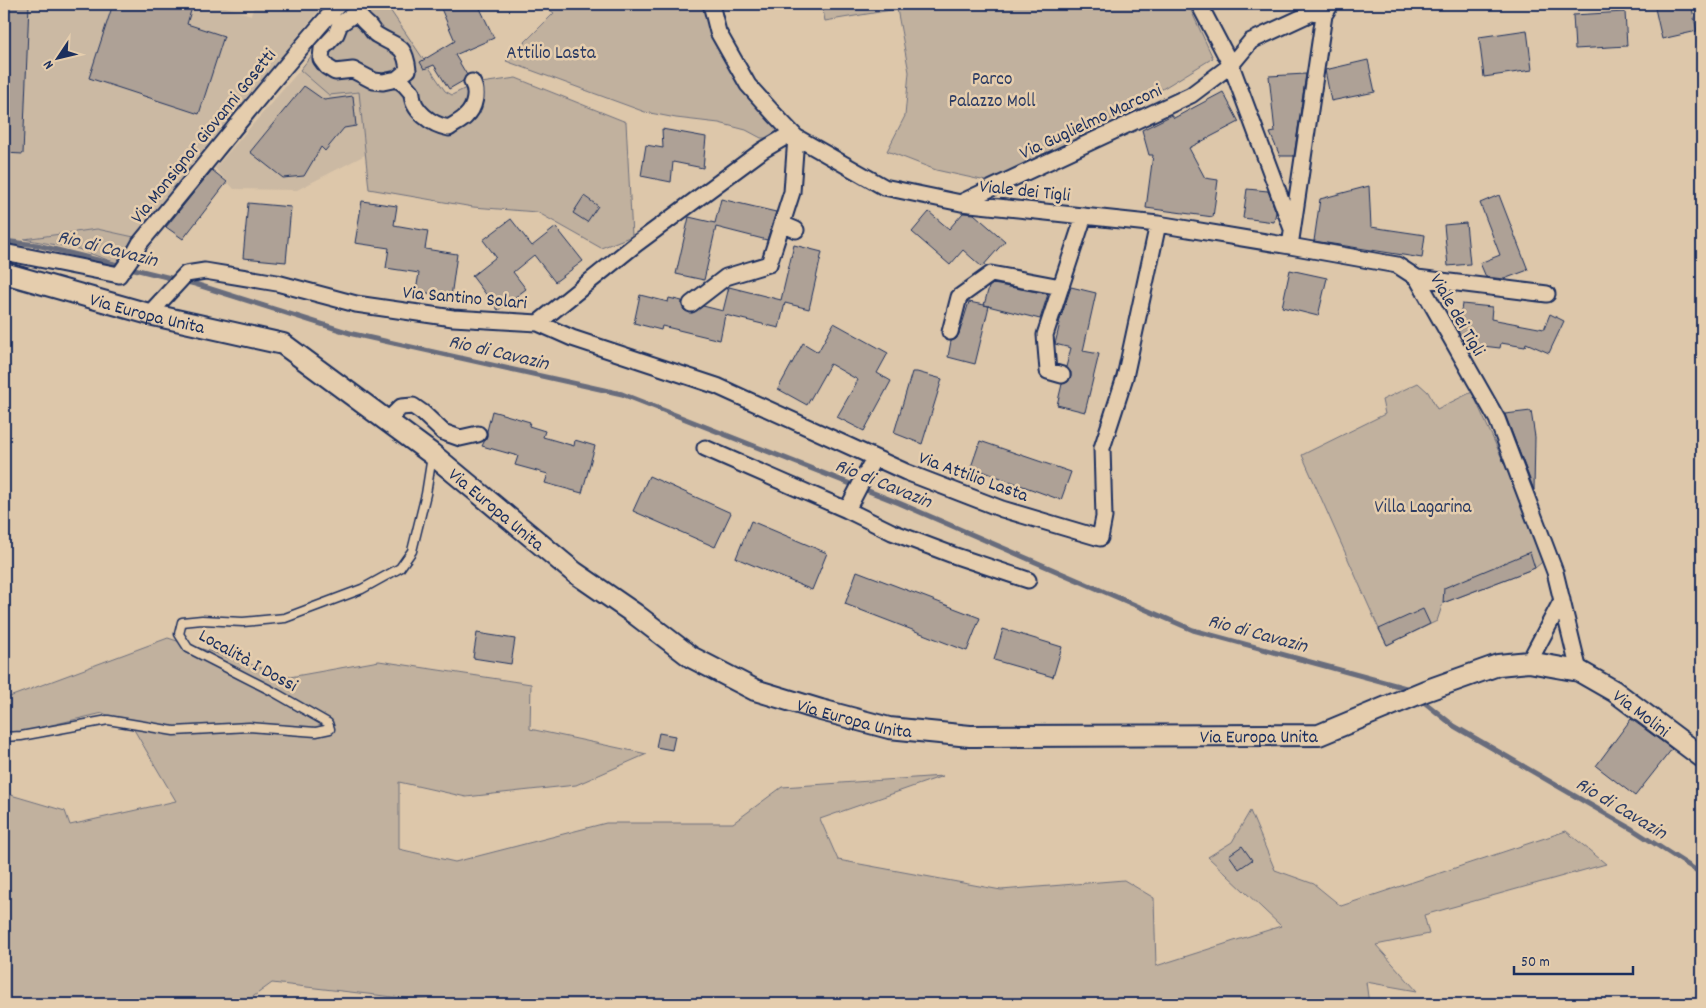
<svg xmlns="http://www.w3.org/2000/svg" width="1706" height="1008" viewBox="0 0 1706 1008" font-family="Dekko,sans-serif">
	<rect width="100%" height="100%" fill="#ddc7aa"/>
	<filter id="ink" filterUnits="userSpaceOnUse"><feTurbulence type="fractalNoise" baseFrequency=".02" numOctaves="2"/><feDisplacementMap in="SourceGraphic" scale="10" xChannelSelector="R" yChannelSelector="G"/><feConvolveMatrix kernelMatrix="1 2 1 2 8 2 1 2 1" color-interpolation-filters="sRGB"/></filter>
	<g filter="url(#ink)">
		<path fill="#cbb9a3" fill-rule="evenodd" d="M 29,4 L 113,4 L 89,78 L 199,114 L 224,36 L 187,24 L 193,4 L 216,4 L 251,15 L 255,4 L 324,4 L 134,237 L 97,229 L 4,242 L 4,153 L 23,154 Z
			M 300,70 L 329,95 L 360,92 L 365,155 L 297,190 L 234,189 L 215,168 ZM 303,86 L 324,100 L 353,96 L 356,126 L 344,128 L 325,151 L 312,139 L 304,176 L 283,178 L 250,152 Z"/>
		<path fill="#c1b19e" stroke="#6e707e" d="M 353,4 L 386,4 L 445,91 L 452,95 L 474,84 L 516,78 L 626,122 L 632,236 L 601,248 L 537,212 L 473,207 L 369,189 L 359,92 L 329,95 L 300,70 Z
			M 542,4 L 704,4 L 712,33 L 777,124 L 777,135 L 772,138 L 761,138 L 746,130 L 719,123 L 676,118 L 645,112 L 506,61 L 554,13 Z
			M 822,4 L 1188,4 L 1213,58 L 1131,108 L 995,183 L 936,170 L 887,151 L 905,116 L 909,72 L 897,9 L 825,21 Z
			M 97,229 L 134,237 L 116,263 L 78,249 L 24,239 Z
			M 1418,383 L 1428,392 L 1437,409 L 1472,392 L 1547,558 L 1535,568 L 1443,603 L 1437,621 L 1387,645 L 1379,629 L 1302,455 L 1385,414 L 1382,400 Z
			M 168,638 L 290,677 L 379,661 L 531,684 L 530,729 L 647,754 L 576,785 L 466,797 L 399,782 L 399,849 L 455,862 L 606,823 L 733,823 L 782,787 L 943,776 L 820,819 L 838,860 L 1001,890 L 1124,880 L 1154,898 L 1156,966 L 1281,926 L 1208,857 L 1232,842 L 1250,811 L 1275,870 L 1314,884 L 1341,906 L 1566,831 L 1606,864 L 1424,915 L 1429,934 L 1376,945 L 1417,991 L 1366,982 L 1369,1004 L 442,1004 L 428,1001 L 272,983 L 243,1004 L 4,1004 L 4,793 L 65,811 L 70,825 L 176,801 L 133,728 L 103,713 L 4,736 L 4,699 Z"/>
		<g fill="none" stroke-linecap="round" stroke-linejoin="round">
			<path stroke="#676c7c" stroke-width="5" d="M 4,241 L 37,245 L 195,284 L 353,334 L 622,394 L 899,503 L 1193,630 L 1406,688 L 1410,691
				M 1419,698 L 1454,726 L 1632,829 L 1702,874"/>
		</g>
		<path fill="#aea196" stroke="#1b2f5e" d="M 4,4 L 29,4 L 23,154 L 4,153 Z
			M 113,4 L 193,4 L 187,24 L 224,36 L 199,114 L 89,78 Z
			M 439,4 L 478,4 L 494,38 L 455,55 L 467,75 L 463,81 L 449,89 L 434,65 L 424,69 L 420,62 L 455,41 Z
			M 1654,4 L 1691,4 L 1697,31 L 1662,39 Z
			M 1625,12 L 1627,46 L 1575,49 L 1573,15 Z
			M 1527,30 L 1532,70 L 1484,77 L 1479,37 Z
			M 1368,60 L 1375,92 L 1331,101 L 1325,70 Z
			M 1306,74 L 1294,156 L 1280,156 L 1270,133 L 1275,132 L 1269,76 Z
			M 304,86 L 324,100 L 353,96 L 356,126 L 344,128 L 325,151 L 321,147 L 304,176 L 283,178 L 250,152 Z
			M 1223,92 L 1239,122 L 1189,148 L 1205,178 L 1218,180 L 1213,217 L 1146,208 L 1153,155 L 1149,155 L 1142,130 L 1172,115 L 1174,118 Z
			M 662,129 L 706,137 L 703,168 L 673,162 L 671,182 L 641,176 L 646,145 L 663,148 Z
			M 212,170 L 227,182 L 183,239 L 166,227 Z
			M 1369,186 L 1371,227 L 1425,235 L 1422,258 L 1314,241 L 1320,199 Z
			M 1247,189 L 1268,191 L 1276,212 L 1274,222 L 1243,218 Z
			M 1499,195 L 1528,270 L 1504,279 L 1486,277 L 1480,263 L 1500,255 L 1480,203 Z
			M 584,196 L 598,206 L 587,222 L 573,213 Z
			M 721,199 L 776,212 L 767,240 L 716,227 L 704,280 L 676,274 L 689,217 L 715,223 Z
			M 362,201 L 397,206 L 394,225 L 428,231 L 425,249 L 457,254 L 451,297 L 416,291 L 419,273 L 386,268 L 389,248 L 355,243 Z
			M 248,203 L 291,207 L 286,262 L 243,258 Z
			M 929,212 L 949,229 L 963,213 L 974,214 L 1005,241 L 982,267 L 963,250 L 950,265 L 912,232 Z
			M 511,219 L 532,246 L 556,227 L 583,261 L 555,282 L 534,255 L 513,272 L 526,289 L 498,310 L 472,276 L 496,257 L 483,240 Z
			M 1466,223 L 1470,264 L 1448,266 L 1444,225 Z
			M 794,245 L 822,252 L 809,309 L 785,303 L 779,328 L 725,315 L 720,340 L 662,326 L 661,330 L 634,323 L 640,295 L 668,302 L 669,298 L 682,301 L 682,306 L 684,310 L 692,313 L 703,306 L 723,311 L 729,287 L 781,300 Z
			M 1290,270 L 1327,278 L 1318,316 L 1282,307 Z
			M 993,284 L 1048,294 L 1040,319 L 984,305 L 989,287 Z
			M 1071,287 L 1096,293 L 1083,351 L 1099,354 L 1085,412 L 1057,405 L 1062,384 L 1068,382 L 1071,377 L 1071,372 L 1066,367 L 1071,348 L 1055,344 L 1060,323 L 1059,323 Z
			M 969,302 L 989,306 L 975,364 L 948,357 L 951,341 L 956,339 L 959,334 Z
			M 1462,304 L 1492,307 L 1491,319 L 1544,329 L 1550,314 L 1564,321 L 1549,353 L 1526,343 L 1525,347 L 1501,343 L 1500,348 L 1465,344 L 1458,331 Z
			M 834,323 L 888,353 L 877,373 L 891,381 L 864,431 L 837,417 L 858,380 L 830,364 L 807,405 L 778,389 L 803,343 L 818,352 Z
			M 912,372 L 917,372 L 942,379 L 922,444 L 894,433 Z
			M 492,411 L 530,422 L 529,426 L 545,431 L 543,437 L 574,446 L 575,440 L 595,446 L 582,493 L 545,483 L 548,474 L 515,465 L 518,456 L 482,446 L 487,436 L 487,431 Z
			M 1531,411 L 1535,437 L 1534,490 L 1505,414 Z
			M 980,441 L 1071,472 L 1061,500 L 971,467 Z
			M 649,476 L 731,513 L 715,547 L 633,511 Z
			M 751,521 L 827,553 L 812,590 L 736,558 Z
			M 1530,552 L 1535,568 L 1443,603 L 1444,588 Z
			M 857,571 L 980,618 L 967,651 L 845,604 Z
			M 1423,609 L 1430,624 L 1387,645 L 1379,629 Z
			M 1003,629 L 1062,647 L 1053,677 L 994,660 Z
			M 477,633 L 515,639 L 511,664 L 473,658 Z
			M 1631,719 L 1672,749 L 1635,796 L 1596,766 Z
			M 659,733 L 675,736 L 672,750 L 656,747 Z
			M 1242,846 L 1252,860 L 1239,869 L 1229,855 Z"/>
		<g fill="none" stroke-linecap="round" stroke-linejoin="round">
			<g stroke="#1b2f5e" stroke-width="11">
				<path id="lane" d="M 4,737 L 21,736 L 108,720 L 174,731 L 249,727 L 316,732 L 330,729 L 328,723 L 272,691 L 188,648 L 179,634 L 182,622 L 202,620 L 243,622 L 285,618 L 362,589 L 400,568 L 412,551 L 426,494 L 432,456"/>
			</g>
			<g stroke="#1b2f5e" stroke-width="19">
				<path id="street" d="M 354,4 C 357,14 361,19 369,26 C 372,29 373,33 377,35 C 396,47 405,43 408,70 L 397,79 L 383,82 L 374,81 L 353,70 L 335,72 L 327,67 L 321,59 L 322,49 L 336,34 L 340,24 L 357,12
					M 711,4 L 718,32 L 748,85 L 775,115 L 796,137 L 884,187 L 961,203 L 1158,224 L 1290,246 L 1397,265 L 1417,278 L 1497,419 L 1555,572 L 1579,671
					M 1199,4 L 1231,65 L 1292,229
					M 397,79 L 405,85 L 412,93 C 412,111 432,125 449,128 C 454,124 462,121 466,116 C 475,108 478,92 472,82
					M 962,202 L 1191,95 L 1231,65 L 1251,41 L 1331,4
					M 782,224 L 796,230
					M 1290,246 L 1324,15 L 1331,4
					M 4,252 L 119,275 L 134,254 L 140,243 C 207,163 270,81 339,4
					M 1417,278 L 1547,294
					M 691,304 L 726,277 L 769,264 L 792,192 L 796,137
					M 149,314 L 186,274 L 205,271 L 277,283 L 356,304 L 453,318 L 538,323 L 572,338 L 717,386 L 906,472 L 1002,509 L 1100,538 L 1104,517 L 1102,448 L 1125,377 L 1158,224
					M 538,323 L 636,244 L 763,150 L 785,137 L 796,137
					M 950,332 L 959,297 L 991,274 L 1061,287
					M 1062,375 L 1048,371 L 1045,335 L 1084,216
					M 387,421 L 401,407 L 413,406 L 423,413 L 443,432 L 460,438 L 478,434
					M 705,448 L 847,510 L 892,532 L 953,555 L 1028,580
					M 847,510 L 874,458
					M 1529,662 L 1562,600"/>
			</g>
			<g stroke="#1b2f5e" stroke-width="24">
				<g id="secondary">
					<path id="s1" d="M 4,273 L 149,314 L 283,344 L 432,454 L 574,572 L 635,614 L 691,657 L 755,690 L 821,710 L 889,728 L 970,736 L 1319,735 L 1425,691 L 1498,665 L 1529,662 L 1579,671 L 1614,691 L 1702,757"/>
				</g>
			</g>
			<use href="#lane" stroke="#e5cdad" stroke-width="8"/>
			<use href="#street" stroke="#e5cdad" stroke-width="15"/>
			<use href="#secondary" stroke="#e5cdad" stroke-width="20"/>
		</g>
	</g>
	<g text-anchor="middle" stroke-width="5" stroke-linejoin="round" paint-order="stroke">
		<g font-size="19" fill="#2c3c64" stroke="#e5cdad">
			<text x="551" y="58">Attilio Lasta</text>
			<text x="992" y="84">Parco<tspan x="992" dy="22">Palazzo Moll</tspan></text>
			<text x="1423" y="512">Villa Lagarina</text>
		</g>
		<g font-size="19" fill="#1b2f5e" stroke="#e5cdad">
			<text transform="translate(1090 120) rotate(-25)" y="7">Via Guglielmo Marconi</text>
			<text transform="translate(202 135) rotate(-51)" y="7">Via Monsignor Giovanni Gosetti</text>
			<text transform="translate(1025 189) rotate(6)" y="7">Viale dei Tigli</text>
			<text transform="translate(465 296) rotate(5)" y="7">Via Santino Solari</text>
			<text dy="7" stroke="none"><textPath href="#s1" startOffset="149">Via Europa Unita</textPath></text>
			<text transform="translate(1459 314) rotate(60)" y="7">Viale dei Tigli</text>
			<text transform="translate(974 475) rotate(20)" y="7">Via Attilio Lasta</text>
			<text dy="7" stroke="none"><textPath href="#s1" startOffset="558">Via Europa Unita</textPath></text>
			<text transform="translate(249 659) rotate(29)" y="7">Località I Dossi</text>
			<text dy="7" stroke="none"><textPath href="#s1" startOffset="1794">Via Molini</textPath></text>
			<text dy="7" stroke="none"><textPath href="#s1" startOffset="978">Via Europa Unita</textPath></text>
			<text dy="7" stroke="none"><textPath href="#s1" startOffset="1384">Via Europa Unita</textPath></text>
		</g>
		<g font-size="20" font-style="italic" fill="#2e3e66" stroke="#e5cdad">
			<text transform="translate(108 247) rotate(14)" y="7">Rio di Cavazin</text>
			<text transform="translate(499 351) rotate(13)" y="7">Rio di Cavazin</text>
			<text transform="translate(884 482) rotate(22)" y="7">Rio di Cavazin</text>
			<text transform="translate(1258 632) rotate(15)" y="7">Rio di Cavazin</text>
			<text transform="translate(1622 807) rotate(31)" y="7">Rio di Cavazin</text>
		</g>
	</g>
	<rect width="1706" height="1008" fill="none" stroke="#e5cdad" stroke-width="20"/>
	<rect x="10" y="10" width="1686" height="988" fill="none" stroke="#1b2f5e" stroke-width="2" filter="url(#ink)"/>
	<g transform="translate(58 58) rotate(235)" stroke="#e5cdad" stroke-width="4" paint-order="stroke">
	<path d="M0-4L9 19L0 12L-9 19Z" fill="#1b2f5e"/>
	<text y="-8" font-size="14" font-weight="bold" text-anchor="middle" fill="#1b2f5e">N</text>
	</g>
	<path d="M1514 966v8h119v-8" fill="none" stroke="#1b2f5e" stroke-width="2.5"/>
	<text x="1521" y="966" font-size="15" fill="#1b2f5e" stroke="#e5cdad" stroke-width="4" paint-order="stroke">50 m</text>
</svg>
